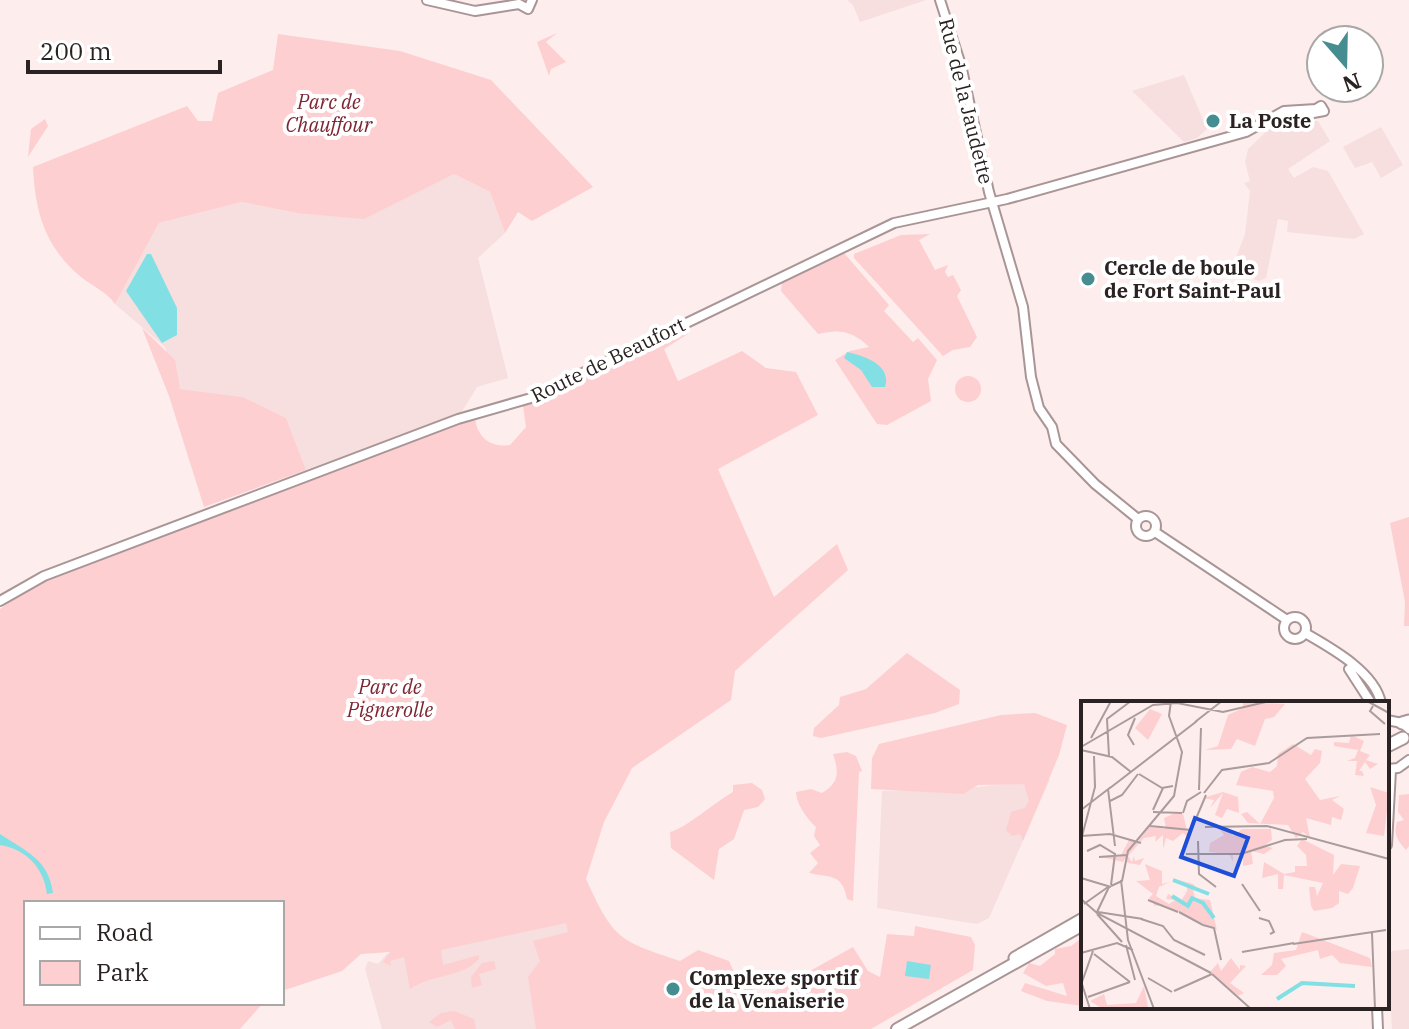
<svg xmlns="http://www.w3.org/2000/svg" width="1409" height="1029" viewBox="0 0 1409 1029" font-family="'IBM Plex Serif',serif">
	<rect width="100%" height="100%" fill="#feeded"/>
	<path fill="#f7dedf" d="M 847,0 L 926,0 L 860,22 L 853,5 Z
		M 1184,75 L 1207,129 L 1197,138 L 1184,142 L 1132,91 Z
		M 1297,120 L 1318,121 L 1330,141 L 1288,169 L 1294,178 L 1313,167 L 1328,171 L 1364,234 L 1354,239 L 1287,232 L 1288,221 L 1278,219 L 1266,278 L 1259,281 L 1243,275 L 1229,276 L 1245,234 L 1250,191 L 1244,183 L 1250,181 L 1245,162 L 1248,149 L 1269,129 Z
		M 1381,127 L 1403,165 L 1381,178 L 1372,162 L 1355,168 L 1343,147 Z
		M 454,174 L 490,192 L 505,233 L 478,258 L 508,378 L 477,387 L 461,413 L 306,470 L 286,418 L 243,397 L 180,389 L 165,347 L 115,304 L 159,223 L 242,202 L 297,213 L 418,190 Z
		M 1050,779 L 989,918 L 977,924 L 877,908 L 882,791 L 968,788 Z
		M 569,909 L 575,931 L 554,1029 L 382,1029 L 365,969 L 368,961 L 378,964 L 387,954 Z
		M 1409,949 L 1409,1029 L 1392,1029 L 1388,957 L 1392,951 Z"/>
	<path fill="#fdcfd1" d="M 557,33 L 546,42 L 566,62 L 551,69 L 549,76 L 537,42 Z
		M 278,34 L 400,51 L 491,80 L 593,187 L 532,221 L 518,212 L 505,233 L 490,192 L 454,174 L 364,219 L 297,213 L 242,202 L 159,223 L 115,304 C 107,292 92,286 81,277 C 45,247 35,212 33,167 L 187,106 L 198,121 L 212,121 L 218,93 L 273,70 Z
		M 45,119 L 48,126 L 28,157 L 31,129 Z
		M 930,234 L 919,240 L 935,270 L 948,265 L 945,272 L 948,277 L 953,275 L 961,290 L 957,296 L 977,337 L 970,347 L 953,350 L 943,356 L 854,258 L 854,254 L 901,235 Z
		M 844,253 L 889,305 L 884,311 L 913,342 L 918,338 L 937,360 L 928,379 L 931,401 L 887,425 L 877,424 L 835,360 L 850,351 L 869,347 C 852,331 840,329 818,334 L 781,291 L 782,283 Z
		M 142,328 L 175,360 L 180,389 L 243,397 L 286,418 L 306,470 L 204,507 L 169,396 Z
		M 687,328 L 688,334 L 664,349 L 678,381 L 742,351 L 766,368 L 796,372 L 818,415 L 718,469 L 774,597 L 837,544 L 848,570 L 735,671 L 731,700 L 632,768 L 604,822 L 586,879 C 614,940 618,940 680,961 L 698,950 L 729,961 L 738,981 L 765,996 L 853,947 L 868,971 L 880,977 L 887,934 L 914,936 L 915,926 L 971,937 L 975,945 L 973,970 L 871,1029 L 536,1029 L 528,977 L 540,961 L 533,941 L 568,932 L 566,923 L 441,950 L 443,965 L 479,955 L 479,959 C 462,978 431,974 410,989 L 404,957 L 390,961 L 391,966 L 383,962 L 390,952 L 361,954 L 342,971 L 282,991 L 282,903 L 26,903 L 26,1003 L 263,1003 L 240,1029 L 0,1029 L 0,609 L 31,587 L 464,421 L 475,419 C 478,438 491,448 510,445 L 526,427 L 523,406 Z
		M955 389a13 13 0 1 1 26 0a13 13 0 1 1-26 0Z
		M 1409,517 L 1409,626 L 1404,626 L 1405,602 L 1390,523 Z
		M 907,653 L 960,690 L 959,704 L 935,713 L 821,738 L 813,736 L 814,728 L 839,705 L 840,697 L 866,689 Z
		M 1035,713 L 1067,725 L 1059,755 L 1023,841 L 1020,834 L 1012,836 L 1006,830 L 1011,812 L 1025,808 L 1029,801 L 1024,784 L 978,785 L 963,794 L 871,789 L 872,758 L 879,744 L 1001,715 Z
		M 847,752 L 856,756 L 862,771 L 859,772 L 853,901 L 847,899 C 842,873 831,878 809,873 L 818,863 L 810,853 L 820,845 L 814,836 L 816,827 C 807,819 796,803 796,792 L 811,789 L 822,793 C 841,782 838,770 833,754 Z
		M 752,783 L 762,790 L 765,799 L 758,807 L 744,810 L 734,839 L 719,849 L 714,880 L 671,848 L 670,832 C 683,830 717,801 733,792 L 733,785 Z
		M 1409,794 L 1409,846 L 1406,850 C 1398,841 1393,835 1397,822 L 1404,820 L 1398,812 L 1399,795 Z
		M 1083,937 L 1083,1006 L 1047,1001 L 1021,991 L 1025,983 L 1067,996 L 1063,983 L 1046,986 L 1023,973 L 1029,963 L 1040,966 L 1055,954 L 1055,949 L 1071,946 Z
		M 494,961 L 496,969 L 479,974 L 482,985 L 472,988 L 471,977 L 482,963 Z
		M 454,1011 L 474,1019 L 476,1029 L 455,1029 L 451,1020 L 437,1027 L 429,1022 L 441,1013 Z"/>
	<path fill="#82e0e5" d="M 147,254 L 151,254 L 177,308 L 177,335 L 162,343 L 126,291 Z
		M 847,352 C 865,356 892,365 885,387 L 872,387 L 861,370 L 844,358 Z
		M 0,834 C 25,851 49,859 53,893 L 47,894 C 44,868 26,849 0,845 Z
		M 907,961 L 931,965 L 929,979 L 905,976 Z"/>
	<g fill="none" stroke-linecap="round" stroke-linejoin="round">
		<g stroke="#a99596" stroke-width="12">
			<path id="tertiary" d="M 427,0 L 475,11 L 519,4
				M 940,0 L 961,65 L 989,192 L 1023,307 L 1031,377 L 1039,408 L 1052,427 L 1056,444 L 1095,484 L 1138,519
				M 519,4 L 528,9 L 532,0
				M 1308,114 L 1324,111 L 1321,106 L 1316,109
				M1136 526a10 10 0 1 1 20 0a10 10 0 1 1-20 0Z
				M 1155,532 L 1287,620
				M 0,601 L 44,576 L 458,419 L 531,398 L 894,223 L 1007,199 L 1246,132 L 1284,111 L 1316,109
				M1284 628a11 11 0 1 1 22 0a11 11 0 1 1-22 0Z
				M 1305,633 C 1331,648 1375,672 1381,703
				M 1349,669 L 1371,703
				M 1387,720 L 1402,723 L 1409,729
				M 1388,769 L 1398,768 L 1409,760
				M 1387,845 L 1391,770
				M 1377,1007 L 1378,1029"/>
		</g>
		<g stroke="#a99596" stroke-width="14">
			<path id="primary" d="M 897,1029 L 1083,925"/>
		</g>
		<g stroke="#a99596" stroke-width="15">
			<path id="trunk" d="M 1402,723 L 1409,721
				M 1387,746 L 1403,738
				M 1015,958 L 1083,919"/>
		</g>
		<use href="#tertiary" stroke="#fff" stroke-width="8"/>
		<use href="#primary" stroke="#fff" stroke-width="10"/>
		<use href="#trunk" stroke="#fff" stroke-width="11"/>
	</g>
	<g fill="#458d91" stroke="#fff" stroke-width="3">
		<circle cx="1213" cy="121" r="8"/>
		<circle cx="1088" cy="279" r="8"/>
		<circle cx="673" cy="989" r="8"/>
	</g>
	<g text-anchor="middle" stroke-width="8" stroke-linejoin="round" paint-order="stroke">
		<g font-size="20" fill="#2b2323" stroke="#fff">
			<text transform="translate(966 101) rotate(76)" y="7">Rue de la Jaudette</text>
			<text transform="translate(608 360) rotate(-26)" y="7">Route de Beaufort</text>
		</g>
		<g font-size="20" font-style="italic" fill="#7c2533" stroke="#fff">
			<text x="329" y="109">Parc de<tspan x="329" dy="23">Chauffour</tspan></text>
			<text x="390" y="694">Parc de<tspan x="390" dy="23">Pignerolle</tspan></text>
		</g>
		<g font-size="20" font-weight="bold" fill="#2b2323" stroke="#fff" text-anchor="start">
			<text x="1229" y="128">La Poste</text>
			<text x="1104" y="275">Cercle de boule<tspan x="1104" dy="23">de Fort Saint-Paul</tspan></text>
			<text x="689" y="985">Complexe sportif<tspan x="689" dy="23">de la Venaiserie</tspan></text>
		</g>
	</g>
	<g transform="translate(1081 701)">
		<rect width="308" height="308" fill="#feeded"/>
		<path d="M 162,1 L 204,3 L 193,16 L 184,18 L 174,45 L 156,38 L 150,48 L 124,49 L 137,45 L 147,14 L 162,7 ZM 69,8 L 81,13 L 67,39 L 54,27 ZM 270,34 L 283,40 L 279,50 L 289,54 L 285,59 L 297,63 L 289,68 L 284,61 L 278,70 L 281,70 L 283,75 L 274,74 L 276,60 L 266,60 L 274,57 L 277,49 L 253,45 L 253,41 L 268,42 ZM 212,43 L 230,54 L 234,48 L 241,50 L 239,62 L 224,78 L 239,99 L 259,95 L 251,99 L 263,108 L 260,119 L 251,116 L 250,124 L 225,117 L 229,137 L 222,131 L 215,137 L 207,124 L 167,122 L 160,113 L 166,111 L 179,123 L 193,97 L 192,90 L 155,84 L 160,71 L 171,66 L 189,71 L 196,65 L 197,53 ZM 289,86 L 308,92 L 303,135 L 285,132 L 295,104 ZM 142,91 L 157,96 L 158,112 L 146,108 L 141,117 L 134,114 L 142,92 L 129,107 L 133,99 L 122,97 ZM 92,113 L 102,113 L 108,137 L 102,132 L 92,140 L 85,137 L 83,145 L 82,147 L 82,134 L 74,141 L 75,135 L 63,137 L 47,155 L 51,161 L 53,155 L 54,160 L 63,157 L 59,164 L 47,162 L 44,158 L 42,161 L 20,156 L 39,156 L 48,139 L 57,141 L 68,126 L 85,128 L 83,117 ZM 147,128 L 152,135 L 161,128 L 190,128 L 191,139 L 183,145 L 192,147 L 183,153 L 170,150 L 172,163 L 162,165 L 162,152 L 152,153 L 152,161 L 148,153 L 128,151 L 129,142 L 143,134 L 139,129 ZM 221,138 L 253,154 L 252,174 L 260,163 L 279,165 L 272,187 L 267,193 L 258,190 L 258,202 L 251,207 L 233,210 L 230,205 L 228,186 L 234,186 L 236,195 L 242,182 L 203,174 L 202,188 L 197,188 L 197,173 L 181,177 L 183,161 L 203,173 L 214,171 L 214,165 L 226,165 L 225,154 L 216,145 ZM 64,163 L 81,170 L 81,183 L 89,181 L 78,186 L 75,195 L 88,203 L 94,199 L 85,198 L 87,193 L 100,200 L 106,190 L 106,185 L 91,177 L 112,183 L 119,190 L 112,188 L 114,197 L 129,199 L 136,229 L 83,204 L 74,205 L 68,197 L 72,193 L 55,180 L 69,179 ZM 221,231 L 289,257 L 291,266 L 259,262 L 251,254 L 239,258 L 237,249 L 200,258 L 205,265 L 196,274 L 180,274 L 191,264 L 193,252 L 215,249 ZM 150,257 L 159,269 L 159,264 L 165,265 L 149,282 L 163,292 L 157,295 L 129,271 L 137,262 L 140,270 ZM 63,285 L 67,306 L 20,307 L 9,300 L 23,293 L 26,304 L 55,302 Z" fill="#fdcfd1"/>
		<path fill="none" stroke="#82e0e5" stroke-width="4" d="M 92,179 L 128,193M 91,195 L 107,205 L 111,197 L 122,202 L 133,217M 196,298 L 221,282 L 274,285"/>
		<path fill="none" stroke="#aa9c9c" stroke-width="2" d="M 286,0 L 308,12M 292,5 L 289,10 L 304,23M 114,21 L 141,0M 10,37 L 30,0M 53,44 L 47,34 L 54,17M 0,46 L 72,4 L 96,2 L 142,11 L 189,0M 0,49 L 31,56 L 50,71M 28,55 L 26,18 L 50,0M 58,73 L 81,87 L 92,85M 29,87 L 116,20M 27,88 L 34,145M 118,89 L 120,27M 123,92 L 141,69 L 188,62 L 226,37 L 299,33M 29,100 L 41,94 L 57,73M 0,109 L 30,86M 72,109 L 82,87M 72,111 L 101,112M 102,112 L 106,100 L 120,91M 69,125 L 110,129M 124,126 L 186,125 L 308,158M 111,127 L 125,94M 0,135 L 29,133 L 60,142M 0,139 L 14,86 L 13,55M 117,140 L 118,173 L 135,186M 6,150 L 19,144 L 34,153 L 30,184M 109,153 L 105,153 L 160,153 L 204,139 L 226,138M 18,156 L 46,154M 0,177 L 30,186M 40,179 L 47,239 L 73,308M 161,183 L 179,210M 30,185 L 41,180 L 47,150 L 93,95 L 101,51 L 88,15 L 90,0M 0,198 L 16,212 L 130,272M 67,199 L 97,211M 3,203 L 27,186M 16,211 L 28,186M 17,211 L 62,218M 98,211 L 122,224M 16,213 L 41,241M 178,217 L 188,220 L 193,231 L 189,233M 60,218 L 82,225 L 93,239 L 124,254M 122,224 L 133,227 L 140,259M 291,232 L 294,308M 212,243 L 305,229M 45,244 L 54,279M 161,251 L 213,242M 0,252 L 36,242 L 52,249M 13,253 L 49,281M 131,273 L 170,308M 67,277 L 91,291M 0,280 L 9,308M 1,281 L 12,250M 93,290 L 131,273M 7,296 L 49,281"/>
		<path fill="#1d4ed8" fill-opacity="0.15" stroke="#1d4ed8" stroke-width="4" d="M 114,117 L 167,137 L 153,175 L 100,156 Z"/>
		<rect width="308" height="308" fill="none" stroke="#2b2323" stroke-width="4"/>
	</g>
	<rect x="24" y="901" width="260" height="104" fill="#ffffff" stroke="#aaa7a7" stroke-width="2"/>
	<rect x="40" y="927" width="40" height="12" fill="#ffffff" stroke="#aaa7a7" stroke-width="2"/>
	<text x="96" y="941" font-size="24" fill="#2b2323">Road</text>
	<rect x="40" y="961" width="40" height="24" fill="#fdcfd1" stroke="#aaa7a7" stroke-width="2"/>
	<text x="96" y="981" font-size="24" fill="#2b2323">Park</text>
	<g transform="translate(1345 64) rotate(160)"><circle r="38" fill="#ffffff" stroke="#aaa7a7" stroke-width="2"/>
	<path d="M0-6L14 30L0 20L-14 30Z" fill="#458d91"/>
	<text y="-12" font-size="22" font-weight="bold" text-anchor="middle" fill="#2b2323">N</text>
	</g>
	<path d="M28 60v12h192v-12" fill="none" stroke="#2b2323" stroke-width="4"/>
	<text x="40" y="60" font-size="24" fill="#2b2323" stroke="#ffffff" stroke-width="6" paint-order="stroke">200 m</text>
</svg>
